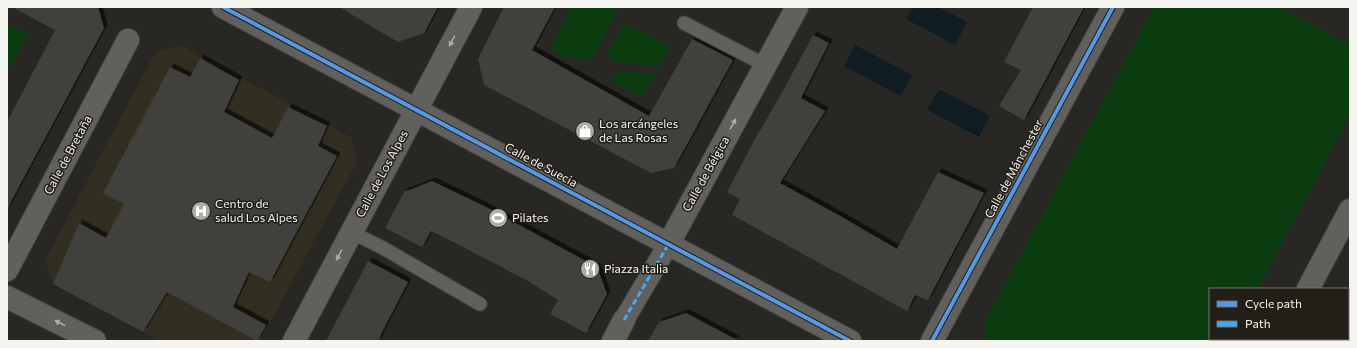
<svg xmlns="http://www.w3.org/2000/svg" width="1357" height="348" viewBox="0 0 1357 348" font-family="Commissioner,sans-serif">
	<defs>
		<filter id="shadow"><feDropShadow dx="3.5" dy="-3.5" stdDeviation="0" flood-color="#0009"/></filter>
	</defs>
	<rect width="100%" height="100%" fill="#282723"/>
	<path fill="#322e21" d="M 181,45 L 351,137 L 357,162 L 260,341 L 160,341 L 53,284 L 45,260 L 155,53 Z"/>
	<path fill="#0b3d11" d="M 572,7 L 619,7 L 592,60 L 563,57 L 550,49 Z
		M 1154,7 L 1279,7 L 1350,45 L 1350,115 L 1258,289 L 1210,289 L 1210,339 L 1231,339 L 1230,341 L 986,341 L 986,319 Z
		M 624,23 L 670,46 L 660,67 L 613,62 L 607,54 Z
		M 7,24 L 28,34 L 9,69 L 7,68 Z
		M 616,71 L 656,74 L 643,97 L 610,81 Z"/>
	<path fill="#0f1d22" d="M 913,7 L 938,7 L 967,22 L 955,45 L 906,19 Z
		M 855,45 L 912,75 L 901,96 L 844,66 Z
		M 939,89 L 990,116 L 979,137 L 927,110 Z"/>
	<path fill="#413f3c" filter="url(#shadow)" d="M 12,7 L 98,7 L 104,28 L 7,209 L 7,122 L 55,30 Z
		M 339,7 L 438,7 L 424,33 L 398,42 Z
		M 504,7 L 555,7 L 532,50 L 649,116 L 692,39 L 733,60 L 674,168 L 651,173 L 484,85 L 478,59 Z
		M 1033,7 L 1084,7 L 1024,120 L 999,106 L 1021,70 L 1004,62 Z
		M 813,35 L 829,43 L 801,98 L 825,111 L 780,183 L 842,217 L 897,249 L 938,172 L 984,193 L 928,300 L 915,295 L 907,311 L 732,215 L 740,199 L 727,192 L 755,139 L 784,89 Z
		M 200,58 L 239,80 L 224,112 L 272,138 L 288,107 L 327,126 L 318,146 L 337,156 L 270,282 L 249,272 L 233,307 L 266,325 L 257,341 L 167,292 L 143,332 L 53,284 L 79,223 L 106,238 L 124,204 L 103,193 L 170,67 L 190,77 Z
		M 432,181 L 486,207 L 597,267 L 607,294 L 586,333 L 550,314 L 558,300 L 528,281 L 463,247 L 431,231 L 422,247 L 385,228 L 404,192 Z
		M 368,261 L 408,282 L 382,332 L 378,341 L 326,341 Z
		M 686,313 L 739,341 L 648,341 L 659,322 Z"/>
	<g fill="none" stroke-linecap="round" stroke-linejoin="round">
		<g stroke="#474641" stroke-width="15">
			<path id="service" d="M 684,23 L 765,65
				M 351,232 L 383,248 L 480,304"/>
		</g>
		<g stroke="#474641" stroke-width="22">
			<path id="pedestrian" d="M 624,320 L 668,245"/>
		</g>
		<g stroke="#474641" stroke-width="24">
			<path id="minor" d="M 668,245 L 797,7
				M 7,270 L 128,40
				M 1308,289 L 1350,210
				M 7,297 L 95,341
				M 294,341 L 471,7
				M 613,341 L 624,320
				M 932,341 L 1113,7
				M 1280,341 L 1281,339"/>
		</g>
		<g stroke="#474641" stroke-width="24">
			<path id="tertiary" d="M 223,7 L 850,341"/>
		</g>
		<use href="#service" stroke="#61605d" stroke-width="13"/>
		<use href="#pedestrian" stroke="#61605d" stroke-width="20"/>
		<use href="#minor" stroke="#61605d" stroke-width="22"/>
		<use href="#tertiary" stroke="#61605d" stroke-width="22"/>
		<path stroke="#3fa9f5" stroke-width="3" stroke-dasharray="6 3" stroke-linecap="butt" d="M 624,320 L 668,245"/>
		<g stroke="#211f17" stroke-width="6">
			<path id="cycleway" d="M 223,7 L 850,341
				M 932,341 L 1113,7"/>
		</g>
		<use href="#cycleway" stroke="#5399e6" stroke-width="4"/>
	</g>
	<defs><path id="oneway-solid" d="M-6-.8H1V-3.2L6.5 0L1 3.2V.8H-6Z"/></defs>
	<g fill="#abaaa6">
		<use href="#oneway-solid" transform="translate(452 41) rotate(118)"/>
		<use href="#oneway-solid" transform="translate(733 124) rotate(-62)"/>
		<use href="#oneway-solid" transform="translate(339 255) rotate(118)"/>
		<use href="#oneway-solid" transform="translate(60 323) rotate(-153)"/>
	</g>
	<defs>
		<g id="shop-disc" transform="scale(1)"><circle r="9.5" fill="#adaca7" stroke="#211f17"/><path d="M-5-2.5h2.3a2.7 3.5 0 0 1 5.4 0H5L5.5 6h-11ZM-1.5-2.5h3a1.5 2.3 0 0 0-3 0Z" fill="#fff"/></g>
		<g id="hospital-disc" transform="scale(1)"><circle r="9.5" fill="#adaca7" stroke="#211f17"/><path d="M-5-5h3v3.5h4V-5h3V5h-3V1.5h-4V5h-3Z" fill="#fff"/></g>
		<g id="stadium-disc" transform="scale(1)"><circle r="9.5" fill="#adaca7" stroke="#211f17"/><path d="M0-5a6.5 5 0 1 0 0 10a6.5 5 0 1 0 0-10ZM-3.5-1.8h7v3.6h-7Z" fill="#fff"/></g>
		<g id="restaurant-disc" transform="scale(1)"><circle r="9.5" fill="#adaca7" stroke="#211f17"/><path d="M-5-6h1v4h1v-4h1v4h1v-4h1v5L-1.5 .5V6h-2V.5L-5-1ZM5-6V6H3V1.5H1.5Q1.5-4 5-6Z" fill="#fff"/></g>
	</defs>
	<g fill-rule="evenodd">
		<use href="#shop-disc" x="585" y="131"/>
		<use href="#hospital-disc" x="201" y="211"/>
		<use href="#stadium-disc" x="498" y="218"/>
		<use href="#restaurant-disc" x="590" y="269"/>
	</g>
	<g text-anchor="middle" stroke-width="3" stroke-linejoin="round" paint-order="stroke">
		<g font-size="12" fill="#f5f4ee" stroke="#211f17" text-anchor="start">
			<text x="599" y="128">Los arcángeles<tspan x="599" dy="14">de Las Rosas</tspan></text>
			<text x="215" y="208">Centro de<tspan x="215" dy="14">salud Los Alpes</tspan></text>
			<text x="512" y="222">Pilates</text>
			<text x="604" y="273">Piazza Italia</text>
		</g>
		<g font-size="12" fill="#f5f4ee" stroke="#211f17">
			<text transform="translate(68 155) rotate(-62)" y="4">Calle de Bretaña</text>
			<text transform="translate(541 165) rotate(28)" y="4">Calle de Suecia</text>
			<text transform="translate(1014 169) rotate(-62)" y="4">Calle de Mánchester</text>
			<text transform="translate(382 174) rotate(-62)" y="4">Calle de Los Alpes</text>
			<text transform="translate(706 174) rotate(-61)" y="4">Calle de Bélgica</text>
		</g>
	</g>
	<rect width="1357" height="348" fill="none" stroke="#f5f4ee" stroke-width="16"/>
	<rect x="1209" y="288" width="140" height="52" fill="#211f17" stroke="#76746d"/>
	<rect x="1217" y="301" width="20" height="6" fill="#5399e6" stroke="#76746d"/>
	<text x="1245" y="308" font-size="12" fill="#f5f4ee">Cycle path</text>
	<rect x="1217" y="321" width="20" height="6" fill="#3fa9f5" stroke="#76746d"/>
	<text x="1245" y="328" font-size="12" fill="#f5f4ee">Path</text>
</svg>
